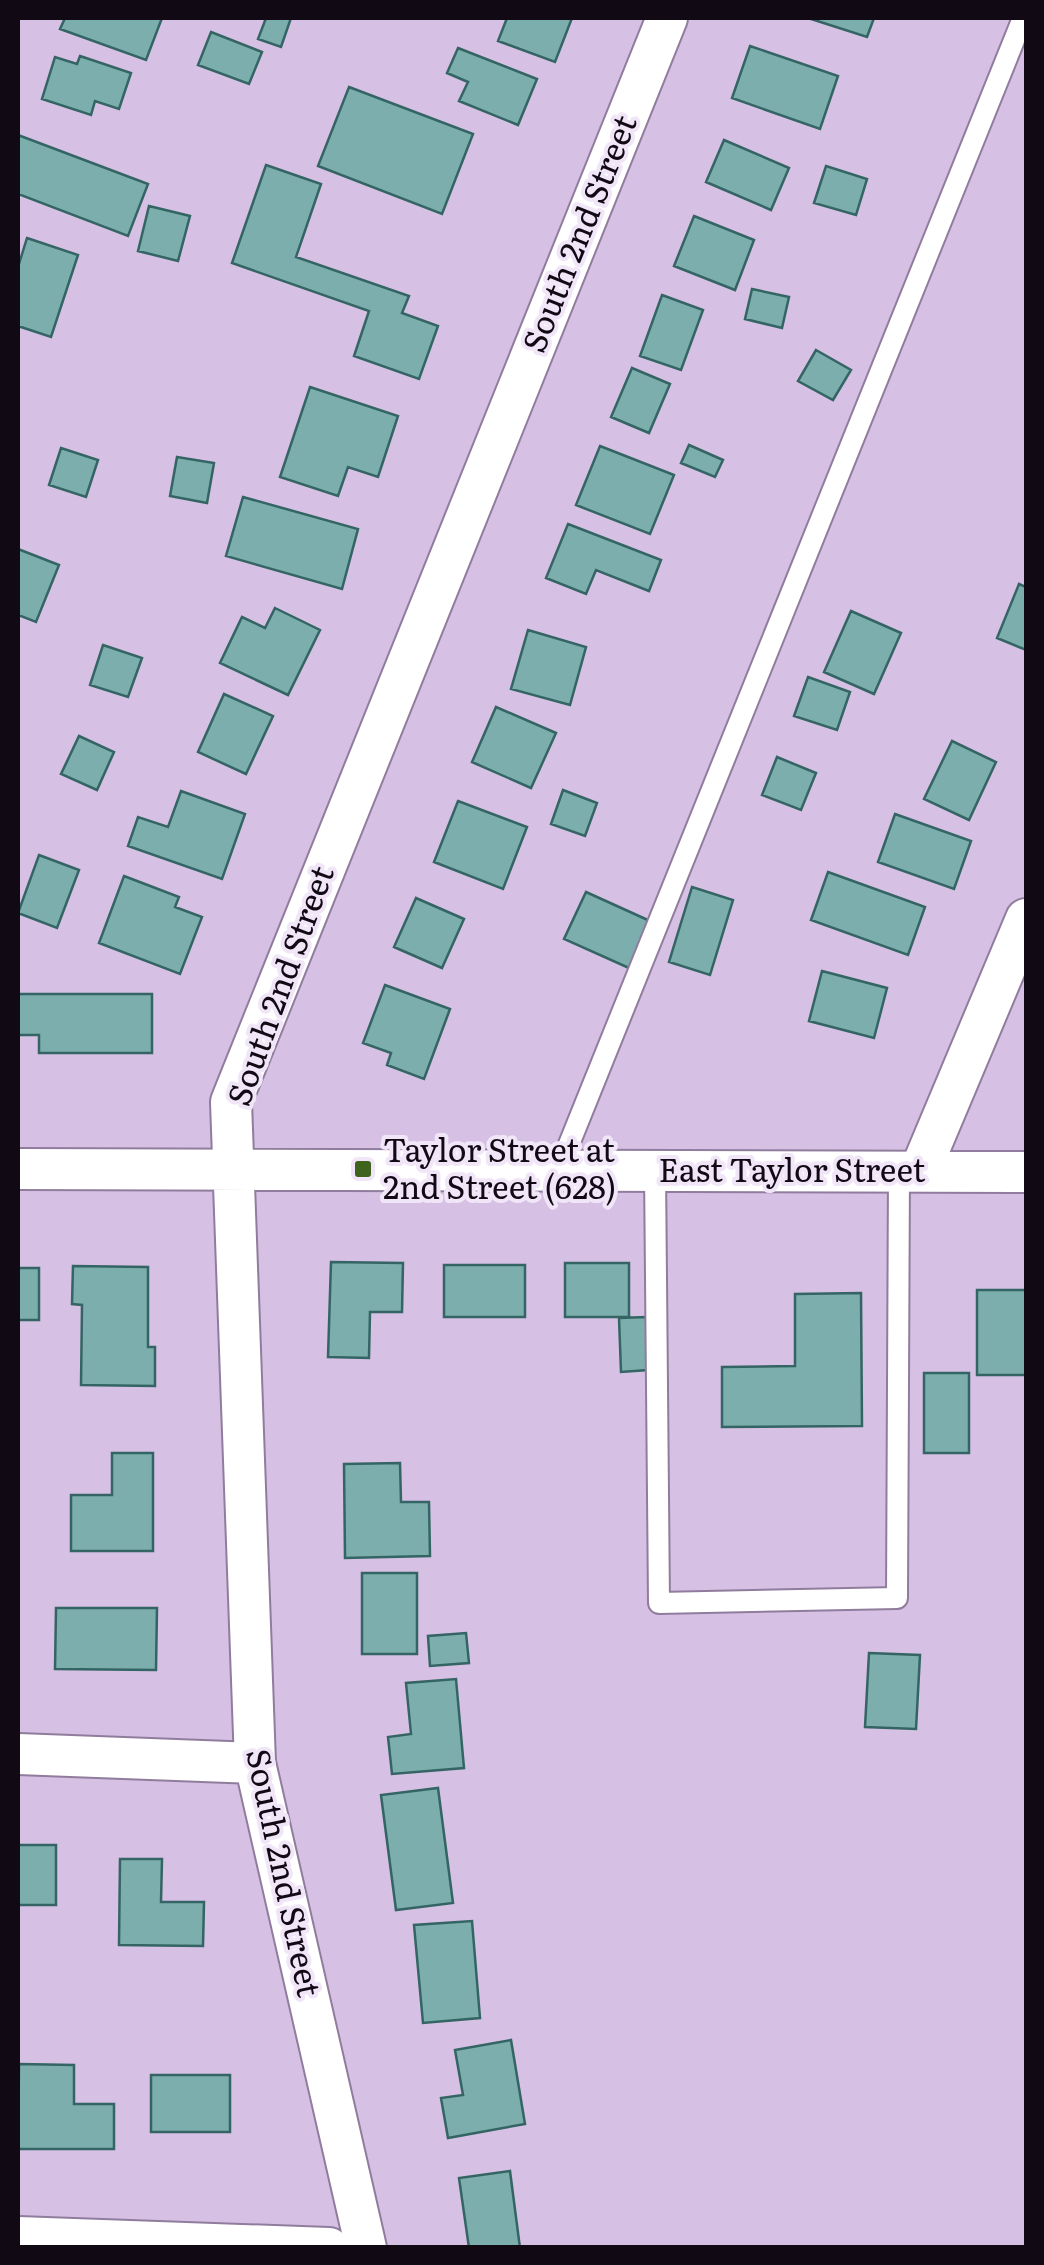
<svg xmlns="http://www.w3.org/2000/svg" width="1044" height="2265" viewBox="0 0 1044 2265" font-family="Literata,serif">
	<rect width="100%" height="100%" fill="#d6c1e4"/>
	<path fill="#7baeac" stroke="#346564" stroke-width="2.5" d="M 65,18 L 162,18 L 146,60 L 60,29 Z
		M 266,18 L 291,18 L 281,47 L 258,39 Z
		M 507,18 L 572,18 L 555,62 L 498,41 Z
		M 808,18 L 874,18 L 867,37 Z
		M 211,32 L 262,52 L 249,84 L 198,65 Z
		M 750,46 L 838,76 L 820,129 L 732,98 Z
		M 458,48 L 537,79 L 518,125 L 459,101 L 468,82 L 447,73 Z
		M 80,56 L 131,73 L 119,109 L 95,101 L 91,115 L 42,99 L 55,57 L 77,64 Z
		M 349,87 L 473,134 L 442,214 L 318,166 Z
		M 18,135 L 148,184 L 128,236 L 18,194 Z
		M 724,140 L 789,168 L 771,210 L 706,182 Z
		M 266,165 L 321,184 L 296,257 L 409,296 L 402,313 L 438,326 L 419,379 L 354,356 L 369,311 L 232,263 Z
		M 826,166 L 867,179 L 856,215 L 814,203 Z
		M 149,206 L 190,216 L 178,261 L 138,251 Z
		M 694,216 L 754,240 L 735,290 L 674,266 Z
		M 27,238 L 78,255 L 51,337 L 18,326 L 18,267 Z
		M 752,289 L 789,297 L 782,328 L 745,319 Z
		M 662,295 L 703,310 L 681,370 L 640,356 Z
		M 816,350 L 851,370 L 833,400 L 798,381 Z
		M 632,368 L 670,384 L 649,433 L 611,417 Z
		M 310,387 L 398,416 L 378,477 L 348,467 L 338,496 L 280,477 Z
		M 689,445 L 723,460 L 715,477 L 681,463 Z
		M 600,446 L 674,475 L 650,534 L 576,505 Z
		M 61,448 L 98,460 L 86,497 L 49,485 Z
		M 177,457 L 214,463 L 207,503 L 170,496 Z
		M 243,497 L 358,529 L 342,589 L 226,556 Z
		M 568,524 L 661,560 L 649,591 L 596,570 L 586,594 L 546,578 Z
		M 18,549 L 59,565 L 36,622 L 18,615 Z
		M 1019,584 L 1026,587 L 1026,650 L 997,638 Z
		M 275,608 L 320,630 L 288,695 L 220,663 L 242,617 L 265,628 Z
		M 851,611 L 901,633 L 874,694 L 824,672 Z
		M 528,630 L 586,647 L 570,705 L 511,689 Z
		M 103,645 L 142,658 L 128,697 L 90,685 Z
		M 808,677 L 850,692 L 837,730 L 794,716 Z
		M 224,694 L 273,716 L 246,774 L 198,752 Z
		M 496,707 L 556,733 L 531,788 L 472,762 Z
		M 79,736 L 114,752 L 97,790 L 61,774 Z
		M 952,741 L 996,762 L 969,820 L 924,799 Z
		M 777,757 L 816,773 L 801,810 L 762,795 Z
		M 563,790 L 597,803 L 585,836 L 551,824 Z
		M 181,791 L 245,814 L 222,879 L 128,846 L 138,817 L 168,827 Z
		M 458,801 L 527,827 L 503,889 L 434,862 Z
		M 895,814 L 971,841 L 954,889 L 878,862 Z
		M 39,855 L 79,870 L 57,928 L 18,913 Z
		M 828,872 L 925,907 L 908,955 L 811,920 Z
		M 124,876 L 179,897 L 175,907 L 202,917 L 180,974 L 99,943 Z
		M 692,887 L 733,900 L 710,975 L 669,962 Z
		M 586,892 L 650,921 L 629,968 L 564,939 Z
		M 416,898 L 464,919 L 442,968 L 394,947 Z
		M 822,971 L 887,988 L 874,1038 L 809,1021 Z
		M 385,985 L 450,1009 L 424,1079 L 387,1065 L 391,1053 L 363,1043 Z
		M 18,994 L 152,994 L 152,1053 L 39,1053 L 39,1035 L 18,1035 Z
		M 331,1262 L 403,1263 L 402,1312 L 370,1312 L 369,1358 L 328,1357 Z
		M 565,1263 L 629,1263 L 629,1317 L 565,1317 Z
		M 444,1265 L 525,1265 L 525,1317 L 444,1317 Z
		M 73,1266 L 148,1267 L 148,1347 L 155,1347 L 155,1386 L 81,1385 L 82,1305 L 72,1304 Z
		M 18,1268 L 39,1268 L 39,1320 L 18,1320 Z
		M 977,1290 L 1026,1290 L 1026,1375 L 977,1375 Z
		M 861,1293 L 862,1426 L 722,1427 L 722,1367 L 795,1366 L 795,1294 Z
		M 646,1317 L 648,1370 L 621,1372 L 619,1318 Z
		M 924,1373 L 969,1373 L 969,1453 L 924,1453 Z
		M 112,1453 L 153,1453 L 153,1551 L 71,1551 L 71,1495 L 112,1495 Z
		M 400,1463 L 401,1502 L 429,1502 L 430,1556 L 345,1558 L 344,1464 Z
		M 362,1573 L 417,1573 L 417,1654 L 362,1654 Z
		M 56,1608 L 157,1608 L 156,1670 L 55,1669 Z
		M 466,1633 L 469,1663 L 430,1666 L 428,1636 Z
		M 869,1653 L 920,1655 L 916,1729 L 865,1727 Z
		M 456,1679 L 464,1768 L 392,1774 L 388,1737 L 411,1734 L 406,1683 Z
		M 438,1788 L 453,1903 L 396,1910 L 381,1795 Z
		M 18,1845 L 56,1845 L 56,1905 L 18,1905 Z
		M 120,1859 L 162,1859 L 161,1902 L 204,1902 L 203,1946 L 119,1945 Z
		M 472,1921 L 480,2018 L 423,2023 L 414,1925 Z
		M 511,2040 L 525,2124 L 448,2138 L 441,2098 L 463,2095 L 455,2050 Z
		M 19,2064 L 74,2065 L 74,2104 L 114,2104 L 114,2149 L 18,2149 Z
		M 151,2075 L 230,2075 L 230,2132 L 151,2132 Z
		M 510,2171 L 520,2248 L 469,2248 L 459,2178 Z"/>
	<g fill="none" stroke-linecap="round" stroke-linejoin="round">
		<g stroke="#907c9c" stroke-width="24">
			<path id="service" d="M 559,1169 L 1023,18
				M 655,1170 L 659,1603 L 897,1598 L 899,1171"/>
		</g>
		<g stroke="#907c9c" stroke-width="44">
			<path id="minor" d="M 18,1169 L 1026,1172
				M 920,1171 L 1026,919
				M 18,1754 L 255,1763
				M 18,2237 L 329,2248
				M 366,2248 L 255,1763 L 231,1102 L 667,18"/>
		</g>
		<use href="#service" stroke="#fff" stroke-width="20"/>
		<use href="#minor" stroke="#fff" stroke-width="40"/>
	</g>
	<rect fill="#3e631c" stroke="#f1e6f8" stroke-width="4" x="353" y="1159" width="20" height="20" rx="5"/>
	<g text-anchor="middle" stroke-width="8" stroke-linejoin="round" paint-order="stroke">
		<g font-size="32" fill="#110a15" stroke="#f1e6f8">
			<text transform="translate(580 234) rotate(-68)" y="11">South 2nd Street</text>
			<text transform="translate(281 986) rotate(-70)" y="11">South 2nd Street</text>
			<text x="792" y="1182">East Taylor Street</text>
			<text transform="translate(283 1873) rotate(78)" y="11">South 2nd Street</text>
		</g>
		<g font-size="32" fill="#110a15" stroke="#f1e6f8" text-anchor="start">
			<text x="383" y="1162">Taylor Street at<tspan x="383" dy="37">2nd Street (628)</tspan></text>
		</g>
	</g>
	<rect width="1044" height="2265" fill="none" stroke="#110a15" stroke-width="40"/>
</svg>
